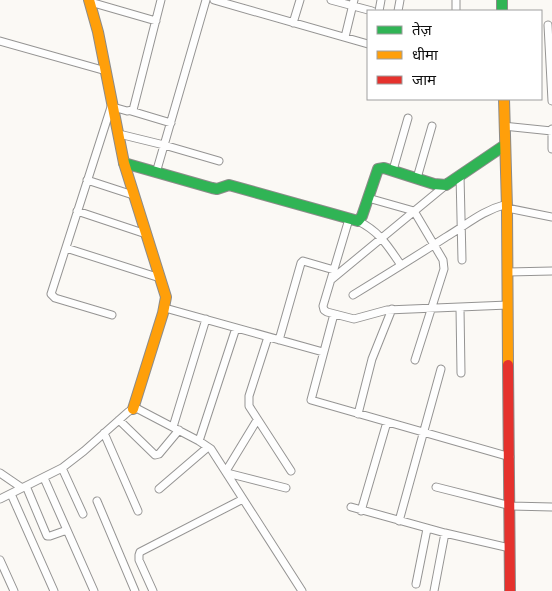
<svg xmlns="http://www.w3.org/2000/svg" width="552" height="591" viewBox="0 0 552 591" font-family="Literata,'Noto Sans Devanagari',serif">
	<rect width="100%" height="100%" fill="#fbf9f5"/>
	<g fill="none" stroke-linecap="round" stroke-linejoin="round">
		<g stroke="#959493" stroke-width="9">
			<path id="street" d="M 214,0 L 368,44
				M 331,0 L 372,11
				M 456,0 L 456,11
				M 90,2 L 156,21
				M 379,11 L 381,0
				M 398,11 L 400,0
				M 293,23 L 300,0
				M 548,25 L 552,101
				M 345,37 L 354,0
				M 0,41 L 106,71
				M 113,107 L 127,111 L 133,110 L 161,0
				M 131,111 L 171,123
				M 504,126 L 552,131
				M 119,134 L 164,145 L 219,161
				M 552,149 L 552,129
				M 393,170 L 408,118
				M 156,173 L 206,0
				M 460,175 L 462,260
				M 417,178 L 432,126
				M 87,180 L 133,195
				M 368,198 L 414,211 L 443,260 L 444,269 L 415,360
				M 507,208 L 552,217
				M 77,211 L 146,234
				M 349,219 L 323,306 L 324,310 L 327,312 L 354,319 L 387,310 L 508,305
				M 358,221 C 380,232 387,245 401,265
				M 66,248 L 160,278
				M 507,272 L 552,271
				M 332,279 L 446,185
				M 353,295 C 384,276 415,257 446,237 C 468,224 481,211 507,204
				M 165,308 L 323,352
				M 460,308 L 461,373
				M 334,314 L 311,400 L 510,457
				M 112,315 L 55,298 L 51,294 L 112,104
				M 268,337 L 249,396 L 249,406 L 291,471
				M 279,340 L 301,263 L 303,261 L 334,270
				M 358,414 L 372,359 L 392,309
				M 119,420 L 155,455 L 159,454 L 179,430
				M 173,427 L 206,319
				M 104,433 L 138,511
				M 199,441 L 236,328
				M 62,468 L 83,514
				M 226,471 L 257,420
				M 0,473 L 22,488
				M 227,473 L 286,488
				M 44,478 L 94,591
				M 26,486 L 47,536 L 50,536 L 67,530
				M 436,487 L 511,506 L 552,507
				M 159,489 L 208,447
				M 11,494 L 54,591
				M 0,499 L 62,468 L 84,451 L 128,412 L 133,409 L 138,409 L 199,441 L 211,449 L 302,591
				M 97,501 L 135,591
				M 351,507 L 445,533 L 510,548
				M 361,511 L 387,422
				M 399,521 L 441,369
				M 0,560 L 14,591
				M 416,584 L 427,529
				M 153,591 L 139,560 L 139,555 L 140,552 L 243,499
				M 434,591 L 445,533"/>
		</g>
		<g stroke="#8c8b89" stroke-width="12">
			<path id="fast" d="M 502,0 L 502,11
				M 124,163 L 212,188 L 217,189 L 229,185 L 358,221 L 362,216 L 378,169 L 384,168 L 434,184 L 446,185 L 505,145"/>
		</g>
		<g stroke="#8c8b89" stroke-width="12">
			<path id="slow" d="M 89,0 L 98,32 L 124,163 L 166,297 L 163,313 L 133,409
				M 504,99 L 507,208 L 508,365"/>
		</g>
		<g stroke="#8c8b89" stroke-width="12">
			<path id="jam" d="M 508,365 L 510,591"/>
		</g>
		<use href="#street" stroke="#fefefe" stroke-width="7"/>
		<use href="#fast" stroke="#30b455" stroke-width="10"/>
		<use href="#slow" stroke="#ff9f0a" stroke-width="10"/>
		<use href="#jam" stroke="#e5322d" stroke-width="10"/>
	</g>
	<rect x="367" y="10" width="175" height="90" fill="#ffffff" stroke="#9f9f9f"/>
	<rect x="377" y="26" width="25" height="8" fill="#30b455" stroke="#9f9f9f"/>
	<text x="412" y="35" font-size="15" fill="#0f0f0f">तेज़</text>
	<rect x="377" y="51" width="25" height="8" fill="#ff9f0a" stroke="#9f9f9f"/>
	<text x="412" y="60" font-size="15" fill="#0f0f0f">धीमा</text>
	<rect x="377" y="76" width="25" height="8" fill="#e5322d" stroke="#9f9f9f"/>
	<text x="412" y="85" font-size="15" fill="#0f0f0f">जाम</text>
</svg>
